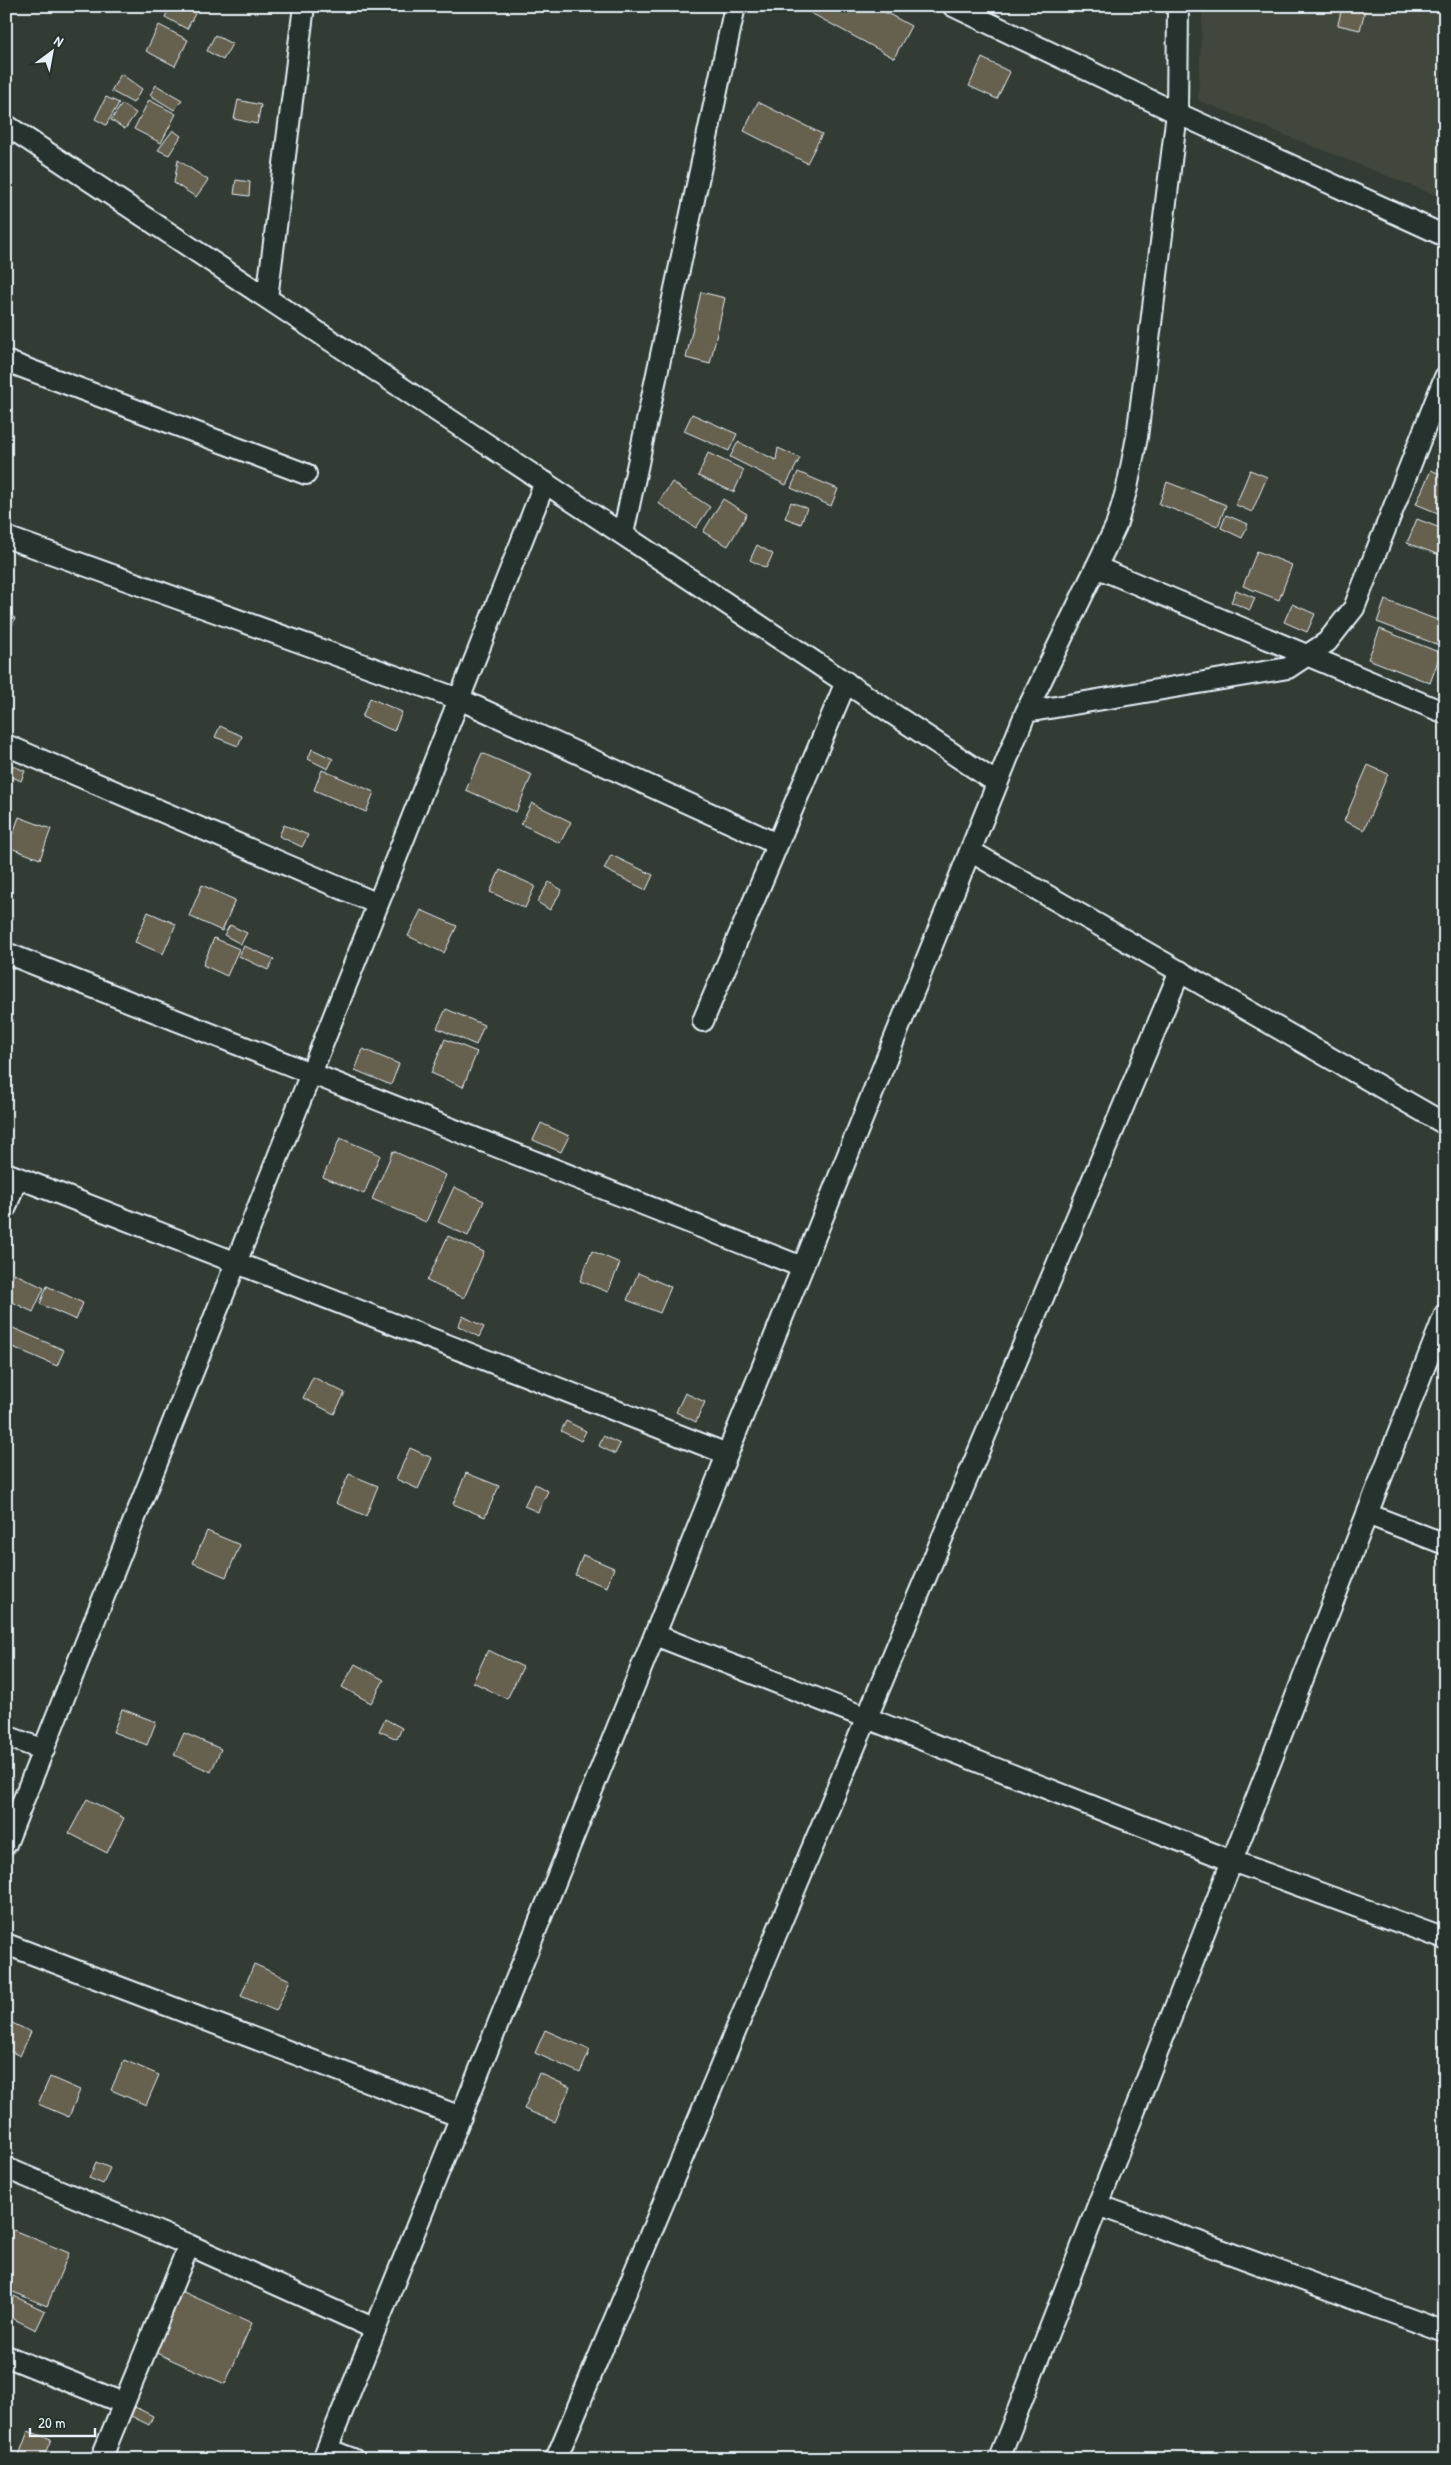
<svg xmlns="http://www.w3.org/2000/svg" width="1451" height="2465" viewBox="0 0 1451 2465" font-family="'Patrick Hand',sans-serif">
	<rect width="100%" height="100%" fill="#333c34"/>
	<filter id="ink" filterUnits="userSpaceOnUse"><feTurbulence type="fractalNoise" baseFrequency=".02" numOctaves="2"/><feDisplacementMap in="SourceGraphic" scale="10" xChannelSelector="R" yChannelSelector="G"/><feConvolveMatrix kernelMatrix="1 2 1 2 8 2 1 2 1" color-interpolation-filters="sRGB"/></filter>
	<g filter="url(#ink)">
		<path fill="#42473c" d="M 1203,6 L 1445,6 L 1445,199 L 1198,100 Z"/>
		<path fill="#66604f" stroke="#e8f1f8" d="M 170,6 L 199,6 L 187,29 L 165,17 Z
			M 798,6 L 874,6 L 911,26 L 894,58 Z
			M 1342,6 L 1366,6 L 1360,30 L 1338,25 Z
			M 159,25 L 188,40 L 175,66 L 146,51 Z
			M 215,35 L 232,44 L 223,60 L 207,51 Z
			M 982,58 L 1010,72 L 997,99 L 969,86 Z
			M 121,74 L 142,89 L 133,103 L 111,91 Z
			M 156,85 L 182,100 L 174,110 L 150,95 Z
			M 106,97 L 119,103 L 106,125 L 95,119 Z
			M 149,100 L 176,114 L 161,143 L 134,129 Z
			M 238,100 L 261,105 L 257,124 L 234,119 Z
			M 758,102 L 822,134 L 807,163 L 744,131 Z
			M 122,104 L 136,113 L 125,129 L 111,120 Z
			M 173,130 L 181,136 L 169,155 L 158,150 Z
			M 178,160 L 208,180 L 196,197 L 174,183 Z
			M 236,180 L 250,182 L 249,196 L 234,194 Z
			M 701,292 L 725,298 L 710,364 L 686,358 Z
			M 692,414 L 737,434 L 729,451 L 684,431 Z
			M 738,442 L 776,460 L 778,448 L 800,458 L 786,485 L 730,457 Z
			M 708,453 L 744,470 L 734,492 L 698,476 Z
			M 1250,470 L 1267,477 L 1252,512 L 1236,505 Z
			M 1431,470 L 1445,476 L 1445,516 L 1416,504 Z
			M 798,472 L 838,489 L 831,506 L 791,488 Z
			M 672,482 L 710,507 L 696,528 L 658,503 Z
			M 1167,482 L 1226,505 L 1218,526 L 1159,504 Z
			M 723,499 L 747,514 L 728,546 L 703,532 Z
			M 791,502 L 807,508 L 801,524 L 785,518 Z
			M 1226,515 L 1248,524 L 1242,538 L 1221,528 Z
			M 1417,519 L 1445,530 L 1445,557 L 1407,543 Z
			M 757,545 L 773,554 L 766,568 L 750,560 Z
			M 1257,551 L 1292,565 L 1279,600 L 1243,586 Z
			M 1236,590 L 1255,598 L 1250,610 L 1231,602 Z
			M 1385,600 L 1445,623 L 1444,647 L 1377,622 Z
			M 1292,604 L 1315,614 L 1307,632 L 1284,622 Z
			M 6,615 L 15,618 L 7,639 L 6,638 Z
			M 1380,629 L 1441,653 L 1430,683 L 1368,659 Z
			M 370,698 L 402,712 L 394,731 L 362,717 Z
			M 220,726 L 242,736 L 238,746 L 215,737 Z
			M 312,749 L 333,759 L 328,769 L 308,759 Z
			M 482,753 L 532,775 L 516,812 L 466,790 Z
			M 6,763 L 25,771 L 21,781 L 6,774 Z
			M 1368,765 L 1388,774 L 1364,830 L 1344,821 Z
			M 322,770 L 374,792 L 366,812 L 314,790 Z
			M 532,803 L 571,822 L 560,843 L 521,824 Z
			M 19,817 L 51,829 L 40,859 L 8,847 Z
			M 284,825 L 308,835 L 302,847 L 279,836 Z
			M 611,855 L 653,875 L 646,890 L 604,869 Z
			M 500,870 L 535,886 L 525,908 L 490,892 Z
			M 549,882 L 562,890 L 550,910 L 537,902 Z
			M 202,885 L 235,900 L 222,931 L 189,916 Z
			M 421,910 L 457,926 L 444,953 L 408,936 Z
			M 148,912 L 176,924 L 163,954 L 135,942 Z
			M 230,925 L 247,933 L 241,944 L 224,935 Z
			M 214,938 L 239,949 L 227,976 L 203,965 Z
			M 244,946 L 274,959 L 268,970 L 239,956 Z
			M 446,1009 L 484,1025 L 476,1045 L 437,1028 Z
			M 445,1039 L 477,1052 L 463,1087 L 431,1073 Z
			M 363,1049 L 399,1064 L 391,1085 L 355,1070 Z
			M 541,1123 L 569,1136 L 561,1152 L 533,1140 Z
			M 340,1138 L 380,1155 L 364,1194 L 323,1177 Z
			M 393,1151 L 446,1175 L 426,1222 L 372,1199 Z
			M 454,1187 L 484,1201 L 468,1236 L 438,1222 Z
			M 448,1236 L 484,1252 L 464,1298 L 427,1281 Z
			M 592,1251 L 620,1263 L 608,1292 L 580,1281 Z
			M 14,1273 L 44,1288 L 33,1312 L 6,1299 L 6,1289 Z
			M 638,1273 L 671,1287 L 660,1313 L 627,1300 Z
			M 47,1286 L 83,1303 L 76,1320 L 40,1304 Z
			M 463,1316 L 484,1327 L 479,1337 L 458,1326 Z
			M 6,1325 L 64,1350 L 57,1366 L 6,1344 Z
			M 313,1377 L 345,1393 L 334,1414 L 303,1398 Z
			M 685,1393 L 705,1402 L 696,1422 L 676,1412 Z
			M 566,1421 L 586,1431 L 581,1441 L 561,1431 Z
			M 603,1436 L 620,1444 L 615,1454 L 599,1446 Z
			M 410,1448 L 432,1458 L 418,1489 L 396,1479 Z
			M 466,1473 L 499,1486 L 485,1517 L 453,1504 Z
			M 349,1474 L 378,1486 L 366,1516 L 336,1503 Z
			M 535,1484 L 548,1491 L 538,1512 L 524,1506 Z
			M 207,1531 L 240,1545 L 226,1577 L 193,1563 Z
			M 583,1555 L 614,1568 L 607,1587 L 575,1575 Z
			M 488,1650 L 523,1667 L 507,1699 L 473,1682 Z
			M 355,1664 L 384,1680 L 371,1703 L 342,1687 Z
			M 122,1709 L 156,1722 L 147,1745 L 113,1732 Z
			M 385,1719 L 402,1728 L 397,1739 L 379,1731 Z
			M 184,1733 L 221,1749 L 211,1772 L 174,1755 Z
			M 87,1799 L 124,1818 L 107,1853 L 69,1833 Z
			M 254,1964 L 290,1980 L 276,2011 L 241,1996 Z
			M 6,2020 L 31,2032 L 20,2056 L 6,2049 Z
			M 545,2030 L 590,2050 L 580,2073 L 535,2053 Z
			M 124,2060 L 159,2075 L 146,2105 L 111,2090 Z
			M 539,2073 L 570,2087 L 555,2122 L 524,2109 Z
			M 50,2077 L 80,2090 L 69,2117 L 38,2104 Z
			M 96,2162 L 110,2168 L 103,2184 L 89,2178 Z
			M 6,2227 L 69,2253 L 47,2306 L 6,2289 Z
			M 179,2290 L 252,2323 L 225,2384 L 152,2351 Z
			M 14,2296 L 45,2311 L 36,2330 L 6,2315 Z
			M 135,2407 L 153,2416 L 149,2425 L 131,2416 Z
			M 28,2431 L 51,2439 L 43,2459 L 18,2458 Z"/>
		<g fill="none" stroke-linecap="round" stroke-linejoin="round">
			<g stroke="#e8f1f8" stroke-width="24">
				<path id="minor" d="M 953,6 L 1177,113 L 1445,236
					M 6,125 L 997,783
					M 267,298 L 304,6
					M 6,361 L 306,474
					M 623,534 L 735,6
					M 6,537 L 459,699 L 777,844
					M 1096,567 L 1445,713
					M 1026,712 L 1288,668 L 1327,642 L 1354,608 L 1445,377
					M 6,745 L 378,904
					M 970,851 L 1445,1124
					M 6,953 L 802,1267
					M 703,1021 L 846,682
					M 6,1173 L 727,1454
					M 6,1207 L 17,1177
					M 1367,1514 L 1445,1544
					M 655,1635 L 1232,1861 L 1445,1939
					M 6,1736 L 44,1750
					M 6,1844 L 545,482
					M 6,1944 L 461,2117
					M 6,2168 L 189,2245 L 375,2329
					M 1098,2205 L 1445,2332
					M 6,2356 L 123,2403
					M 327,2449 L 353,2459
					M 101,2459 L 189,2245
					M 323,2459 L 1026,712 L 1116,526 L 1127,488 L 1137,437 L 1177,113 L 1178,6
					M 556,2459 L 1180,971
					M 999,2459 L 1445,1314"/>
			</g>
			<use href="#minor" stroke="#26332d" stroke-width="20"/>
		</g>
	</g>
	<rect width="1451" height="2465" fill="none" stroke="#26332d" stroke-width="25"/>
	<rect x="12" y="12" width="1426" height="2440" fill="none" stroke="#e8f1f8" stroke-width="2" filter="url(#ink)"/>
	<g transform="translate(52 52) rotate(32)" stroke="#26332d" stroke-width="4" paint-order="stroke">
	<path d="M0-4L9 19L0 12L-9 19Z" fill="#e8f1f8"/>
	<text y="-8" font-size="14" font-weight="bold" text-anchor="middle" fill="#e8f1f8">N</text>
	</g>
	<path d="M30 2428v8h65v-8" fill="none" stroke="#e8f1f8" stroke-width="2.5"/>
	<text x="38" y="2428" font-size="15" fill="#e8f1f8" stroke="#26332d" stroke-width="4" paint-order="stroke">20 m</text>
</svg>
